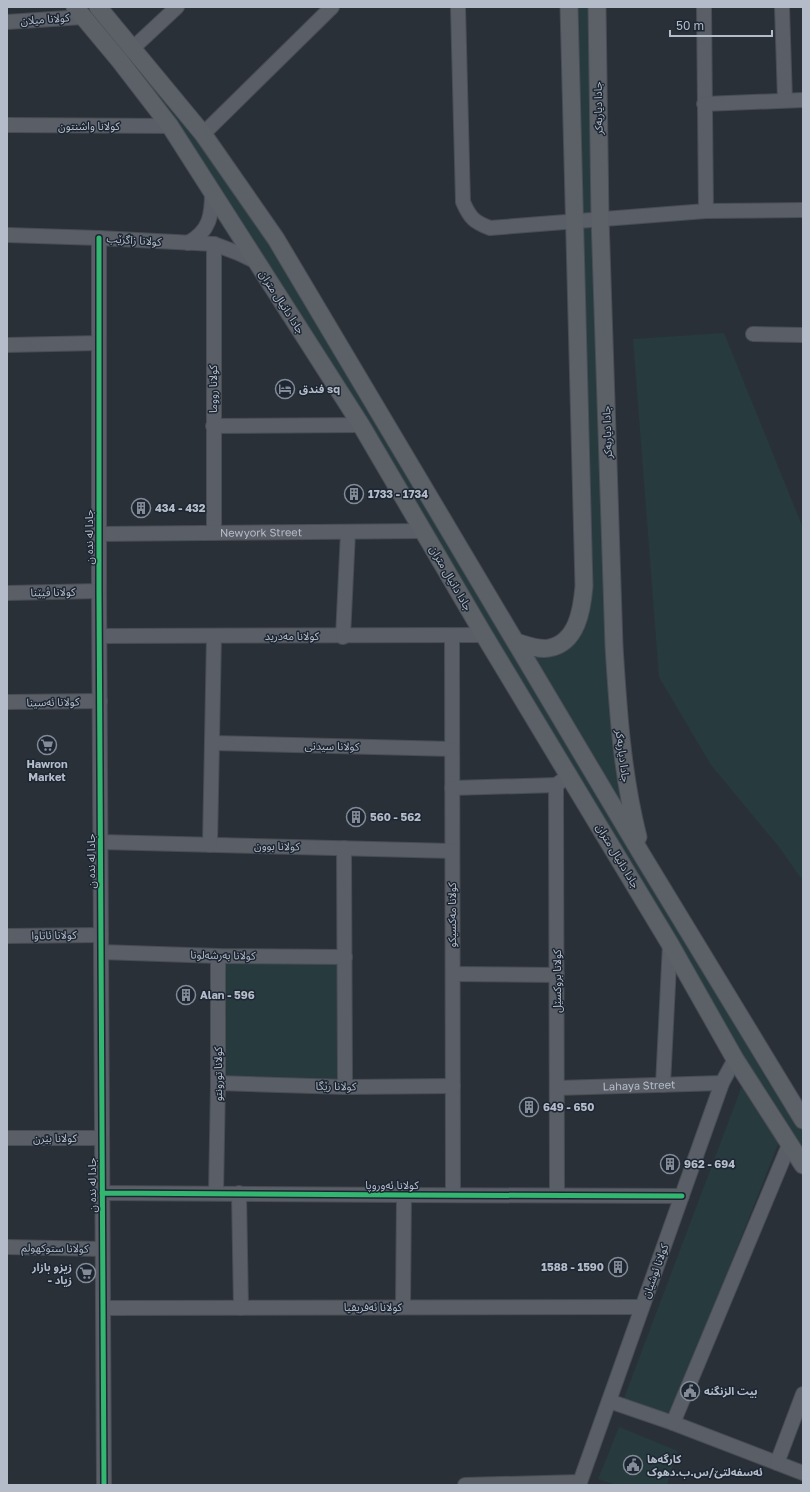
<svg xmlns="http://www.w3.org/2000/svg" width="810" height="1492" viewBox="0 0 810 1492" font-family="'Golos Text','Noto Sans Arabic',sans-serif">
	<rect width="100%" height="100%" fill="#2a3038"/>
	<path fill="#273a3e" d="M 77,7 L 96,7 L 225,168 L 803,1123 L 803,1162 L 294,315 Z
		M 569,7 L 597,7 L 614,646 L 642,855 L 516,642 L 548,649 L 578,620 Z
		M 724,333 L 803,528 L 803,881 L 779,847 L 711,765 L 659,677 L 633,339 Z
		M 218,956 L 345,957 L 345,1087 L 218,1083 Z
		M 742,1086 L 779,1142 L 670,1417 L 624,1398 Z
		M 619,1427 L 678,1451 L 667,1485 L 616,1485 L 598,1479 Z"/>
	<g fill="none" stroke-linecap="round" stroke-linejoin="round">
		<g stroke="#484c53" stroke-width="16">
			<g id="minor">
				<path d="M 458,7 L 463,202 C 470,218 474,222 490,228 L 706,211 L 803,210"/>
				<path d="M 704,7 L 706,211"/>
				<path d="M 782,7 L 785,100"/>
				<path d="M 7,22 L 83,17"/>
				<path d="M 133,48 L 177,7"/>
				<path d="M 704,104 L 803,100"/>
				<path d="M 7,125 L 170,126"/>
				<path d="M 203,134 L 332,7"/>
				<path d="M 7,235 L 99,238 L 214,244 L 238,253 L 257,262"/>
				<path d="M 99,238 L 99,591 L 104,1485"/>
				<path d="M 188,243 C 210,231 212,215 212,192"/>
				<path d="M 214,244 L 214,533"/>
				<path d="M 753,334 L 803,335"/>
				<path d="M 7,345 L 99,343"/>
				<path d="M 213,426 L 361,425"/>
				<path id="s1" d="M 99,534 L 423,531"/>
				<path d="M 7,593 L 99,591"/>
				<path d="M 100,636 L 484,635"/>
				<path d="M 452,636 L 453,1194"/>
				<path d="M 343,637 L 348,532"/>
				<path d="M 7,702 L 100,701"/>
				<path d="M 212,743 L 452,749"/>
				<path d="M 452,788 L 556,785"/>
				<path d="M 101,842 L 452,851"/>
				<path d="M 210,845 L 214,636"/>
				<path d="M 344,848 L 345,1087"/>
				<path d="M 7,936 L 101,935"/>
				<path d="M 101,952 L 218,956 L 345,957"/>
				<path d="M 453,974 L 557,975"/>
				<path d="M 218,1083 L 345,1087 L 453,1086"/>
				<path d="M 663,1085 L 670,944"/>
				<path id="s2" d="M 557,1088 L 722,1083"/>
				<path d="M 7,1138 L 102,1138"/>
				<path d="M 102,1193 L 404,1195 L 682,1196"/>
				<path d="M 216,1193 L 218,1083 L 218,956"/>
				<path d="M 239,1193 L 241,1308"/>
				<path d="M 557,1195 L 556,785 L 570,775"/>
				<path d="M 7,1247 L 102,1249"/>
				<path d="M 403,1307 L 404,1195"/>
				<path d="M 103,1308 L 642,1307"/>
				<path d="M 609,1401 L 673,1423 L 803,1473"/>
				<path d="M 673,1423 L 789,1145"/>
				<path d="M 777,1463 L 803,1394"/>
				<path d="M 465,1485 L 580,1482"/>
				<path d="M 579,1485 L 722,1083 L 735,1059"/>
			</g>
		</g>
		<g stroke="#484c55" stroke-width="19">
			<path id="major" d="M 75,7 L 120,61 L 170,126 L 361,425 L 484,635 L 670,944 L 735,1059 L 803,1165
				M 98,7 L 203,134 L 276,239 L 642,855 L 803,1120
				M 597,7 L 600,218 L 614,646 C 618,710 622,774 638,837
				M 516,642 C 526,645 539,650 549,648 C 577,643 582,610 584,586 L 569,7"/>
		</g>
		<use href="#minor" stroke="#5a5e66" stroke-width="14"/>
		<use href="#major" stroke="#5c6168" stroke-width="17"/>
		<g stroke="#1d2633" stroke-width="8">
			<path id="cycleway" d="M 99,238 L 99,591 L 104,1485
				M 102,1193 L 404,1195 L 682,1196"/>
		</g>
		<use href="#cycleway" stroke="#33b770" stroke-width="5"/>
	</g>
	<defs>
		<g id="hotel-ring" transform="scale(1)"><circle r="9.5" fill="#1d2633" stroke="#848b96" stroke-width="1.5"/><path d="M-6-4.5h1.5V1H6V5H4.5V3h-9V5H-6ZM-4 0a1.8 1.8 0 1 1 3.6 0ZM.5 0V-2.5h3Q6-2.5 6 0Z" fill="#848b96"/></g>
		<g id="building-ring" transform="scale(1)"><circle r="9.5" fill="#1d2633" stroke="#848b96" stroke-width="1.5"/><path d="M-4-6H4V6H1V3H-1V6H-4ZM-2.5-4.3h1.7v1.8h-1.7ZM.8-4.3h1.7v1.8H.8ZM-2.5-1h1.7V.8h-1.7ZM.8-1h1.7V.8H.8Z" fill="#848b96"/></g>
		<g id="supermarket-ring" transform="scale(1)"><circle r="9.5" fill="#1d2633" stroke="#848b96" stroke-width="1.5"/><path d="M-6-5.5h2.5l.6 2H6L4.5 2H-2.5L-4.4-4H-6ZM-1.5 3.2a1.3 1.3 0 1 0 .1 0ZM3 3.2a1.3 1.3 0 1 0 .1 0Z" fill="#848b96"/></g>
		<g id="civic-ring" transform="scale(1)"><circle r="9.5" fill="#1d2633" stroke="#848b96" stroke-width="1.5"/><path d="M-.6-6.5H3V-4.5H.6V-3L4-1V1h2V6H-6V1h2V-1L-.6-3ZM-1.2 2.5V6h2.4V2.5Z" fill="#848b96"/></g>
	</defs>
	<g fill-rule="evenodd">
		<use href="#hotel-ring" x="285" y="389"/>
		<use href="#building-ring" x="354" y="494"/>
		<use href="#building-ring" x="141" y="508"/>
		<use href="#supermarket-ring" x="47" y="745"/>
		<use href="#building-ring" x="356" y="817"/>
		<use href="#building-ring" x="186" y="995"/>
		<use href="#building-ring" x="529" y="1107"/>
		<use href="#building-ring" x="670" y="1164"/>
		<use href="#building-ring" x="618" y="1267"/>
		<use href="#supermarket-ring" x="86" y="1273"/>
		<use href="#civic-ring" x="690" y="1391"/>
		<use href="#civic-ring" x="633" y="1465"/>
	</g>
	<g text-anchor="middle" stroke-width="3" stroke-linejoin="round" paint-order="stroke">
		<g font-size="11" fill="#b4bcc9" stroke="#1d2633">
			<text transform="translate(45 19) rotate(-4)" y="4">كولانا ميلان</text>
			<text transform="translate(598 108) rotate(-91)" y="4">جادا دیاربه‌كر</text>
			<text x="89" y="130">كولانا واشنتون</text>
			<text transform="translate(134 240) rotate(4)" y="4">كولانا زاگرێب</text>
			<text transform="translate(282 302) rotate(57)" y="4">جادا دانيال متران</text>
			<text transform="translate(213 389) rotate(-90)" y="4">كولانا رووما</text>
			<text transform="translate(607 432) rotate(-92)" y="4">جادا دیاربه‌كر</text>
			<text dy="4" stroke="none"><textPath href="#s1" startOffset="162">Newyork Street</textPath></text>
			<text transform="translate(89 537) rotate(-90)" y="4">جادا له نده ن</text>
			<text transform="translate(451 578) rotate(60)" y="4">جادا دانيال متران</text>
			<text transform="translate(53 592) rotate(-1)" y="4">كولانا ڤیێنا</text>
			<text x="292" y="640">كولانا مه‌درید</text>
			<text transform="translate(53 702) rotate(-1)" y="4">كولانا ئەسینا</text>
			<text transform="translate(332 746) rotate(1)" y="4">كولانا سيدنى</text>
			<text transform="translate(623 756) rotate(83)" y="4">جادا دیاربه‌كر</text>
			<text transform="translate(277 846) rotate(1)" y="4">كولانا بوون</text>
			<text transform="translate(618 856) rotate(59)" y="4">جادا دانيال متران</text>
			<text transform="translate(91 861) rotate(-90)" y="4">جادا له نده ن</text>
			<text transform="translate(452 915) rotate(-90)" y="4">كولانا مەکسیکو</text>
			<text transform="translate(54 935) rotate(-1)" y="4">كولانا ئاتاوا</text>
			<text transform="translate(223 955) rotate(1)" y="4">كولانا به‌رشه‌لونا</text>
			<text transform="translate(557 981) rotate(-90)" y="4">كولانا بروکسێل</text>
			<text transform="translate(218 1074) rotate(-90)" y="4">كولانا تورونتو</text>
			<text dy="4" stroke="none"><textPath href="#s2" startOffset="82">Lahaya Street</textPath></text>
			<text transform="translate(336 1086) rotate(1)" y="4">كولانا رێگا</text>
			<text x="55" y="1142">كولانا بێرن</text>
			<text transform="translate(92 1185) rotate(-90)" y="4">جادا له نده ن</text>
			<text x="392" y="1189">كولانا ئه‌وروپا</text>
			<text transform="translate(55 1248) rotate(1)" y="4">كولانا ستوكهولم</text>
			<text transform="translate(655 1271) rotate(-70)" y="4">كولانا ئوشيان</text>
			<text x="373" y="1311">كولانا ئه‌فریقیا</text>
		</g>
		<g font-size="11" font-weight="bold" fill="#b4bcc9" stroke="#1d2633" text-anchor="start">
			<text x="299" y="393">فندق sq</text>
			<text x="368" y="498">1733 - 1734</text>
			<text x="155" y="512">434 - 432</text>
			<text x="47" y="768" text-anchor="middle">Hawron<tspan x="47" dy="13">Market</tspan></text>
			<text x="370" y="821">560 - 562</text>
			<text x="200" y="999">Alan - 596</text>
			<text x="543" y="1111">649 - 650</text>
			<text x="684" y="1168">962 - 694</text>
			<text x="72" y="1271" text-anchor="end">زيزو بازار<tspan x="72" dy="13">- زياد</tspan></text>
			<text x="604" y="1271" text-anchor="end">1588 - 1590</text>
			<text x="704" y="1395">بيت الزنگنه</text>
			<text x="647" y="1463">کارگەھا<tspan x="647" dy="13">ئەسفەلتێ/س.ب.دھوک</tspan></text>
		</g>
	</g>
	<rect width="810" height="1492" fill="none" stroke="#b4bcc9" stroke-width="16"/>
	<path d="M670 30v6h102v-6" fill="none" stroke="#b4bcc9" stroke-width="2"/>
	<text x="676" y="30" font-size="12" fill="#b4bcc9" stroke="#1d2633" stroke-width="3" paint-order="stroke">50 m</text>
</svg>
